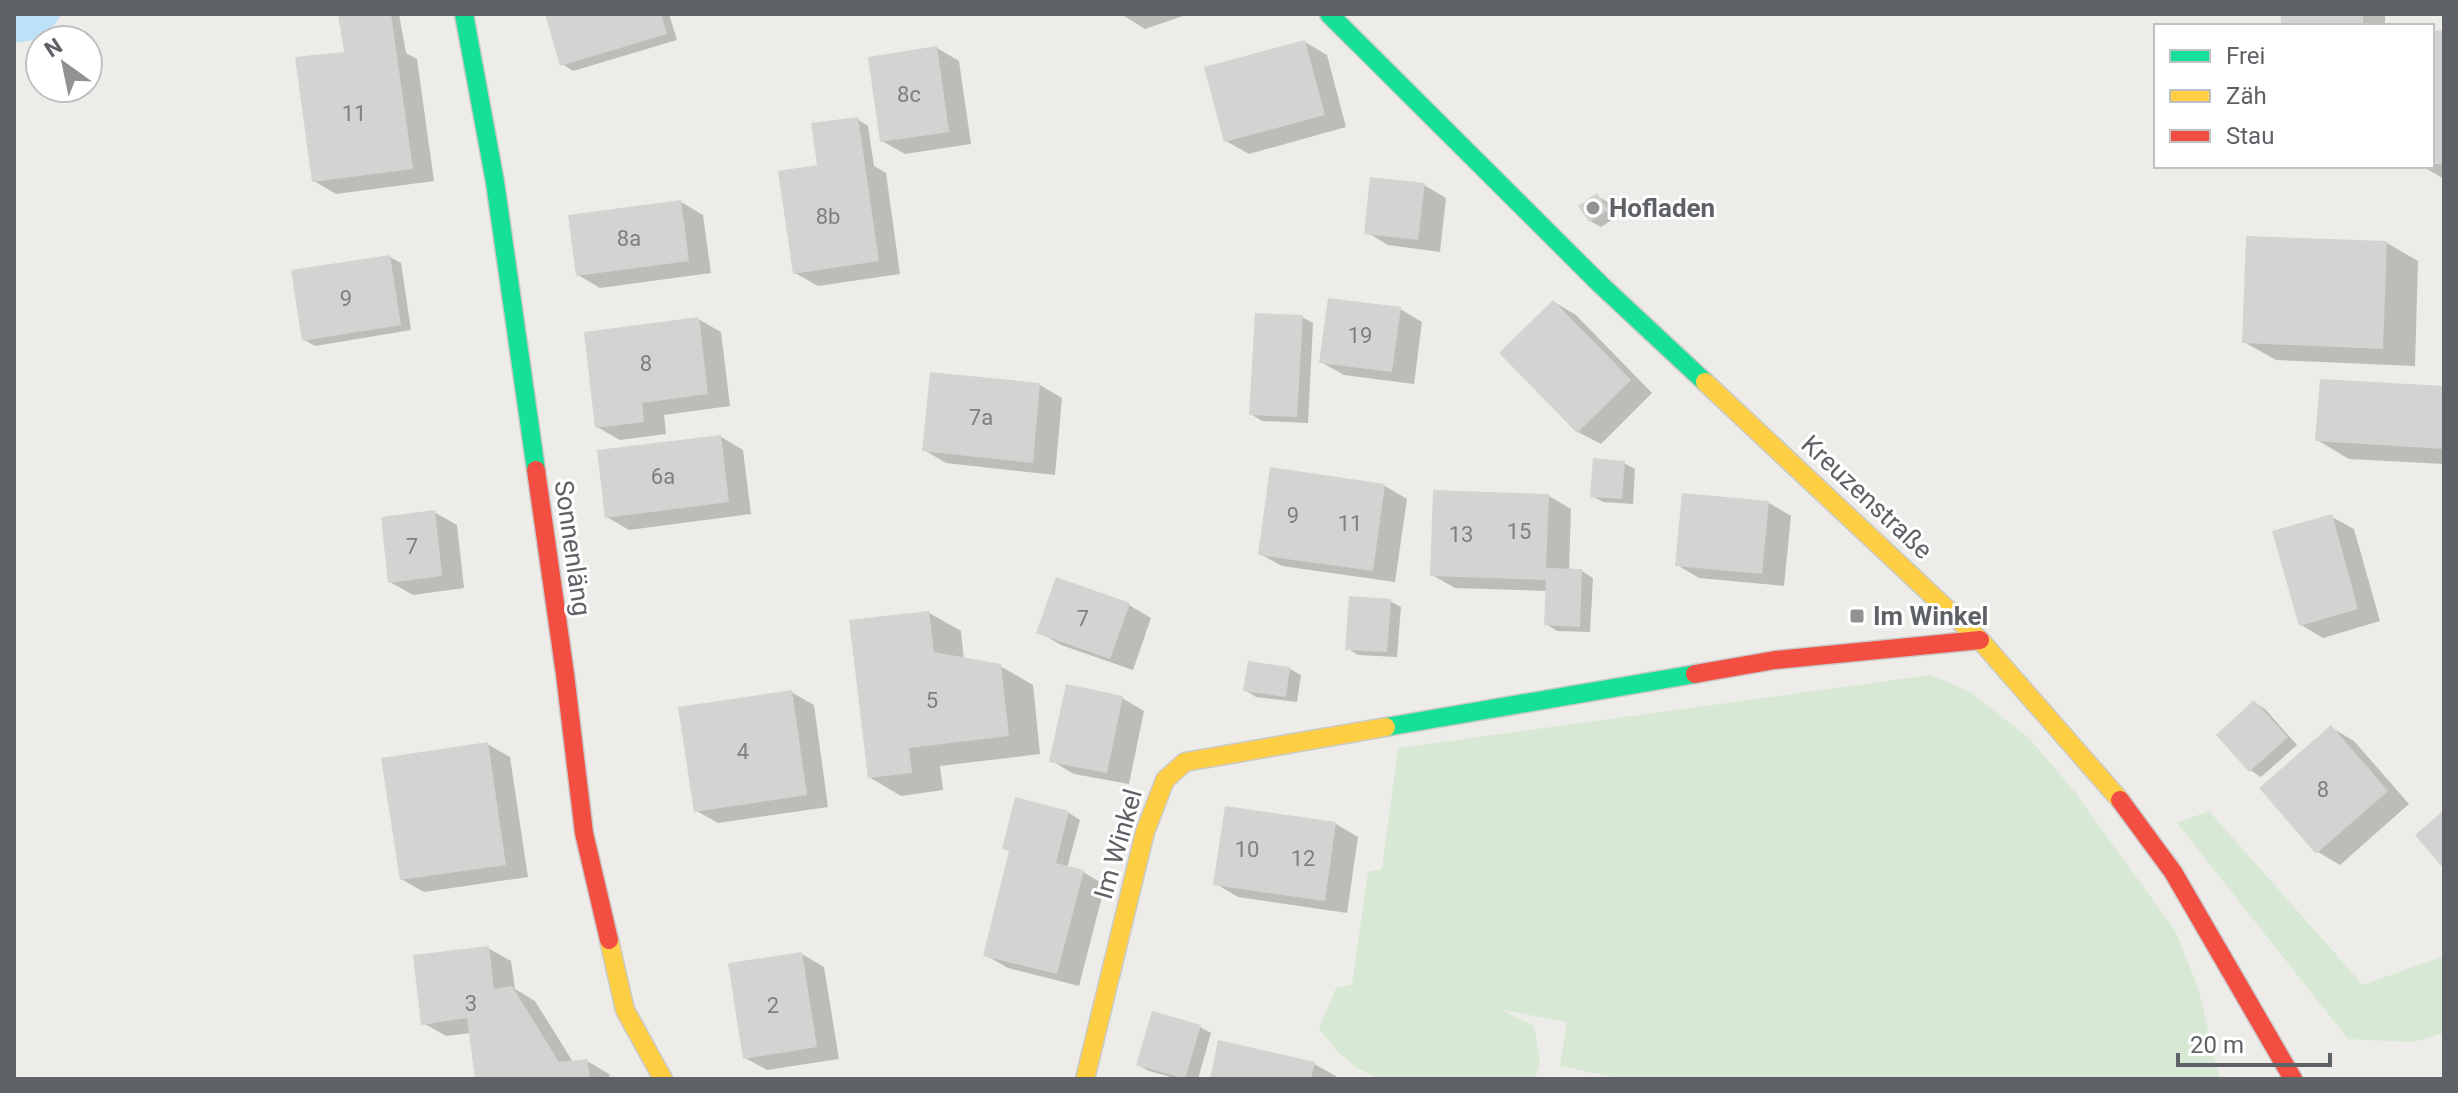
<svg xmlns="http://www.w3.org/2000/svg" width="2458" height="1093" viewBox="0 0 2458 1093" font-family="Roboto,sans-serif">
	<rect width="100%" height="100%" fill="#eeece8"/>
	<path fill="#d7e9d4" d="M 1931,675 L 1970,692 L 2028,737 L 2074,791 L 2176,932 L 2198,988 L 2220,1079 L 1621,1079 L 1560,1066 L 1567,1022 L 1502,1010 L 1534,1026 L 1540,1062 L 1535,1079 L 1378,1078 L 1357,1068 L 1338,1052 L 1319,1029 L 1336,988 L 1352,984 L 1368,872 L 1382,869 L 1398,748 Z
		M 2209,811 L 2363,985 L 2444,956 L 2444,1033 L 2413,1042 L 2348,1039 L 2177,823 Z"/>
	<path fill="#bde1f7" d="M 14,14 L 62,14 L 43,39 L 14,43 Z"/>
	<path fill="#0003" d="M 340,14 L 399,14 L 406,53 L 417,59 L 434,181 L 336,194 L 314,181 L 346,53 Z
		M 547,14 L 669,14 L 677,40 L 573,71 L 562,64 Z
		M 1121,14 L 1189,14 L 1145,29 Z
		M 2283,14 L 2385,14 L 2385,26 L 2283,26 Z
		M 2432,32 L 2444,33 L 2444,179 L 2422,166 L 2432,166 Z
		M 1305,42 L 1327,55 L 1346,127 L 1249,154 L 1226,141 Z
		M 937,48 L 959,61 L 971,144 L 905,154 L 882,141 Z
		M 857,119 L 868,126 L 874,166 L 886,173 L 900,274 L 818,286 L 795,273 L 823,166 Z
		M 1424,185 L 1446,198 L 1440,252 L 1388,245 L 1366,232 Z
		M 1597,196 L 1608,202 L 1618,216 L 1601,227 L 1590,221 Z
		M 681,202 L 703,215 L 711,273 L 600,288 L 578,275 Z
		M 2387,243 L 2418,261 L 2415,366 L 2276,360 L 2244,342 Z
		M 390,257 L 401,263 L 411,330 L 315,346 L 303,339 Z
		M 1554,302 L 1576,315 L 1652,393 L 1601,444 L 1578,432 Z
		M 1400,309 L 1422,322 L 1414,384 L 1344,375 L 1321,362 Z
		M 1302,317 L 1313,323 L 1308,423 L 1262,421 L 1251,414 Z
		M 698,319 L 721,332 L 730,406 L 664,415 L 666,434 L 620,440 L 597,427 Z
		M 1040,385 L 1062,398 L 1055,475 L 946,463 L 924,450 Z
		M 2444,388 L 2444,464 L 2349,459 L 2317,440 Z
		M 721,437 L 743,450 L 751,514 L 629,530 L 607,517 Z
		M 1624,463 L 1635,469 L 1633,504 L 1603,502 L 1592,496 Z
		M 1385,486 L 1407,499 L 1395,582 L 1282,566 L 1260,554 Z
		M 1549,496 L 1571,509 L 1569,571 L 1582,571 L 1593,578 L 1590,632 L 1557,631 L 1546,624 L 1548,591 L 1455,588 L 1432,575 Z
		M 1769,503 L 1791,516 L 1784,586 L 1699,578 L 1677,565 Z
		M 434,512 L 457,525 L 464,588 L 413,595 L 390,582 Z
		M 2332,517 L 2354,529 L 2380,621 L 2323,638 L 2301,625 Z
		M 1390,601 L 1401,607 L 1397,657 L 1358,655 L 1347,648 Z
		M 1129,605 L 1151,618 L 1133,670 L 1061,645 L 1039,632 Z
		M 929,613 L 961,631 L 964,660 L 1000,666 L 1033,685 L 1040,754 L 940,766 L 943,790 L 901,796 L 869,777 Z
		M 1250,663 L 1290,669 L 1301,675 L 1297,702 L 1256,697 L 1245,690 Z
		M 791,692 L 814,705 L 828,807 L 718,823 L 695,810 Z
		M 1122,698 L 1144,711 L 1129,784 L 1074,774 L 1052,761 Z
		M 2254,702 L 2265,709 L 2297,745 L 2261,777 L 2250,770 Z
		M 2332,728 L 2354,741 L 2409,804 L 2340,865 L 2318,852 Z
		M 487,744 L 510,757 L 528,877 L 424,892 L 401,879 Z
		M 1016,800 L 1069,813 L 1080,820 L 1067,868 L 1083,872 L 1105,885 L 1079,986 L 1008,968 L 985,955 L 1011,852 L 1004,848 Z
		M 1336,824 L 1358,837 L 1347,913 L 1238,897 L 1216,884 Z
		M 488,948 L 511,961 L 515,989 L 535,1001 L 573,1062 L 587,1061 L 609,1074 L 610,1079 L 477,1079 L 471,1033 L 446,1036 L 423,1023 Z
		M 802,954 L 824,967 L 839,1059 L 767,1070 L 745,1058 Z
		M 1200,1027 L 1211,1033 L 1198,1079 L 1178,1079 L 1149,1071 L 1138,1065 Z
		M 1314,1064 L 1336,1076 L 1336,1079 L 1212,1079 Z"/>
	<path fill="#d5d3d1" d="M 338,14 L 391,14 L 413,169 L 312,182 L 295,57 L 344,52 Z
		M 545,14 L 661,14 L 667,34 L 560,66 Z
		M 2281,14 L 2363,14 L 2363,26 L 2281,26 Z
		M 2432,30 L 2444,31 L 2444,164 L 2432,164 Z
		M 1305,40 L 1325,115 L 1224,142 L 1204,67 Z
		M 937,46 L 949,132 L 880,142 L 868,57 Z
		M 858,117 L 879,261 L 793,274 L 778,171 L 817,165 L 811,123 Z
		M 1370,177 L 1425,183 L 1418,240 L 1364,234 Z
		M 1597,193 L 1608,210 L 1589,222 L 1578,206 Z
		M 681,200 L 689,261 L 576,276 L 568,215 Z
		M 2246,236 L 2387,241 L 2383,349 L 2242,343 Z
		M 390,255 L 401,325 L 302,341 L 291,270 Z
		M 1328,298 L 1401,307 L 1392,372 L 1319,363 Z
		M 1553,300 L 1631,380 L 1577,433 L 1499,353 Z
		M 1255,313 L 1303,315 L 1297,417 L 1249,415 Z
		M 699,317 L 708,394 L 642,403 L 644,422 L 595,428 L 584,332 Z
		M 930,372 L 1040,383 L 1033,463 L 922,451 Z
		M 2320,379 L 2444,386 L 2444,449 L 2315,441 Z
		M 721,435 L 729,502 L 605,518 L 597,450 Z
		M 1593,458 L 1625,461 L 1622,499 L 1590,497 Z
		M 1270,467 L 1385,484 L 1373,571 L 1258,555 Z
		M 1433,490 L 1549,494 L 1546,568 L 1582,569 L 1580,627 L 1544,625 L 1546,580 L 1430,576 Z
		M 1682,493 L 1769,501 L 1762,574 L 1675,566 Z
		M 435,510 L 442,576 L 388,583 L 381,517 Z
		M 2332,514 L 2358,609 L 2299,626 L 2272,531 Z
		M 1056,577 L 1130,603 L 1110,659 L 1036,633 Z
		M 1349,596 L 1391,599 L 1387,652 L 1345,650 Z
		M 929,611 L 934,652 L 1001,664 L 1009,736 L 909,748 L 912,773 L 868,778 L 849,620 Z
		M 1248,661 L 1290,667 L 1286,697 L 1243,691 Z
		M 1066,684 L 1123,696 L 1107,773 L 1049,762 Z
		M 792,690 L 807,795 L 694,812 L 678,707 Z
		M 2254,700 L 2288,737 L 2249,772 L 2216,735 Z
		M 2331,725 L 2388,791 L 2316,854 L 2259,788 Z
		M 488,742 L 506,865 L 400,880 L 381,758 Z
		M 1015,797 L 1069,811 L 1056,863 L 1084,870 L 1057,974 L 983,956 L 1009,851 L 1002,849 Z
		M 1225,806 L 1336,822 L 1325,901 L 1213,885 Z
		M 2444,810 L 2444,869 L 2415,835 Z
		M 489,946 L 494,989 L 512,986 L 559,1062 L 587,1059 L 590,1079 L 475,1079 L 467,1018 L 421,1025 L 413,955 Z
		M 802,952 L 817,1047 L 743,1059 L 728,963 Z
		M 1152,1011 L 1201,1025 L 1185,1079 L 1136,1065 Z
		M 1218,1040 L 1315,1062 L 1311,1079 L 1210,1079 Z"/>
	<g fill="none" stroke-linecap="round" stroke-linejoin="round">
		<g stroke="#cacaca" stroke-width="21">
			<path id="fast" d="M 464,14 L 495,182 L 536,470
				M 1329,14 L 1601,285 L 1705,382
				M 1386,727 L 1695,674"/>
		</g>
		<g stroke="#cacaca" stroke-width="21">
			<path id="slow" d="M 1705,382 L 1980,640 L 2120,800
				M 609,940 L 625,1010 L 663,1079
				M 1085,1079 L 1145,832 L 1165,780 L 1185,762 L 1386,727"/>
		</g>
		<g stroke="#cacaca" stroke-width="21">
			<path id="jam" d="M 536,470 L 565,674 L 584,833 L 609,940
				M 1695,674 L 1775,660 L 1980,640
				M 2120,800 L 2173,872 L 2293,1079"/>
		</g>
		<use href="#fast" stroke="#16e098" stroke-width="18"/>
		<use href="#slow" stroke="#ffcf43" stroke-width="18"/>
		<use href="#jam" stroke="#f24e42" stroke-width="18"/>
	</g>
	<g fill="#909294" stroke="#fff" stroke-width="3">
		<circle cx="1593" cy="208" r="8"/>
		<rect x="1849" y="608" width="16" height="16" rx="4"/>
	</g>
	<g text-anchor="middle" stroke-width="6" stroke-linejoin="round" paint-order="stroke">
		<g font-size="22" fill="#7d8082">
			<text x="909" y="102">8c</text>
			<text x="354" y="121">11</text>
			<text x="828" y="224">8b</text>
			<text x="629" y="246">8a</text>
			<text x="346" y="306">9</text>
			<text x="1360" y="343">19</text>
			<text x="646" y="371">8</text>
			<text x="981" y="425">7a</text>
			<text x="663" y="484">6a</text>
			<text x="1293" y="523">9</text>
			<text x="1350" y="531">11</text>
			<text x="1519" y="539">15</text>
			<text x="1461" y="542">13</text>
			<text x="412" y="554">7</text>
			<text x="1083" y="626">7</text>
			<text x="932" y="708">5</text>
			<text x="743" y="759">4</text>
			<text x="2323" y="797">8</text>
			<text x="1247" y="857">10</text>
			<text x="1303" y="866">12</text>
			<text x="471" y="1011">3</text>
			<text x="773" y="1013">2</text>
		</g>
		<g font-size="26" font-weight="bold" fill="#5e6266" stroke="#fff" text-anchor="start">
			<text x="1609" y="217">Hofladen</text>
			<text x="1873" y="625">Im Winkel</text>
		</g>
		<g font-size="26" fill="#5e6266" stroke="#fff">
			<text transform="translate(1867 497) rotate(43)" y="9">Kreuzenstraße</text>
			<text transform="translate(573 548) rotate(82)" y="9">Sonnenläng</text>
			<text transform="translate(1118 844) rotate(-74)" y="9">Im Winkel</text>
		</g>
	</g>
	<rect width="2458" height="1093" fill="none" stroke="#5e6266" stroke-width="32"/>
	<rect x="2154" y="24" width="280" height="144" fill="#ffffff" stroke="#bfc0c2" stroke-width="2"/>
	<rect x="2170" y="50" width="40" height="12" fill="#16e098" stroke="#bfc0c2" stroke-width="2"/>
	<text x="2226" y="64" font-size="24" fill="#5e6266">Frei</text>
	<rect x="2170" y="90" width="40" height="12" fill="#ffcf43" stroke="#bfc0c2" stroke-width="2"/>
	<text x="2226" y="104" font-size="24" fill="#5e6266">Zäh</text>
	<rect x="2170" y="130" width="40" height="12" fill="#f24e42" stroke="#bfc0c2" stroke-width="2"/>
	<text x="2226" y="144" font-size="24" fill="#5e6266">Stau</text>
	<g transform="translate(64 64) rotate(327)"><circle r="38" fill="#ffffff" stroke="#bfc0c2" stroke-width="2"/>
	<path d="M0-6L14 30L0 20L-14 30Z" fill="#909294"/>
	<text y="-12" font-size="22" font-weight="bold" text-anchor="middle" fill="#5e6266">N</text>
	</g>
	<path d="M2178 1053v12h152v-12" fill="none" stroke="#5e6266" stroke-width="4"/>
	<text x="2190" y="1053" font-size="24" fill="#5e6266" stroke="#ffffff" stroke-width="6" paint-order="stroke">20 m</text>
</svg>
